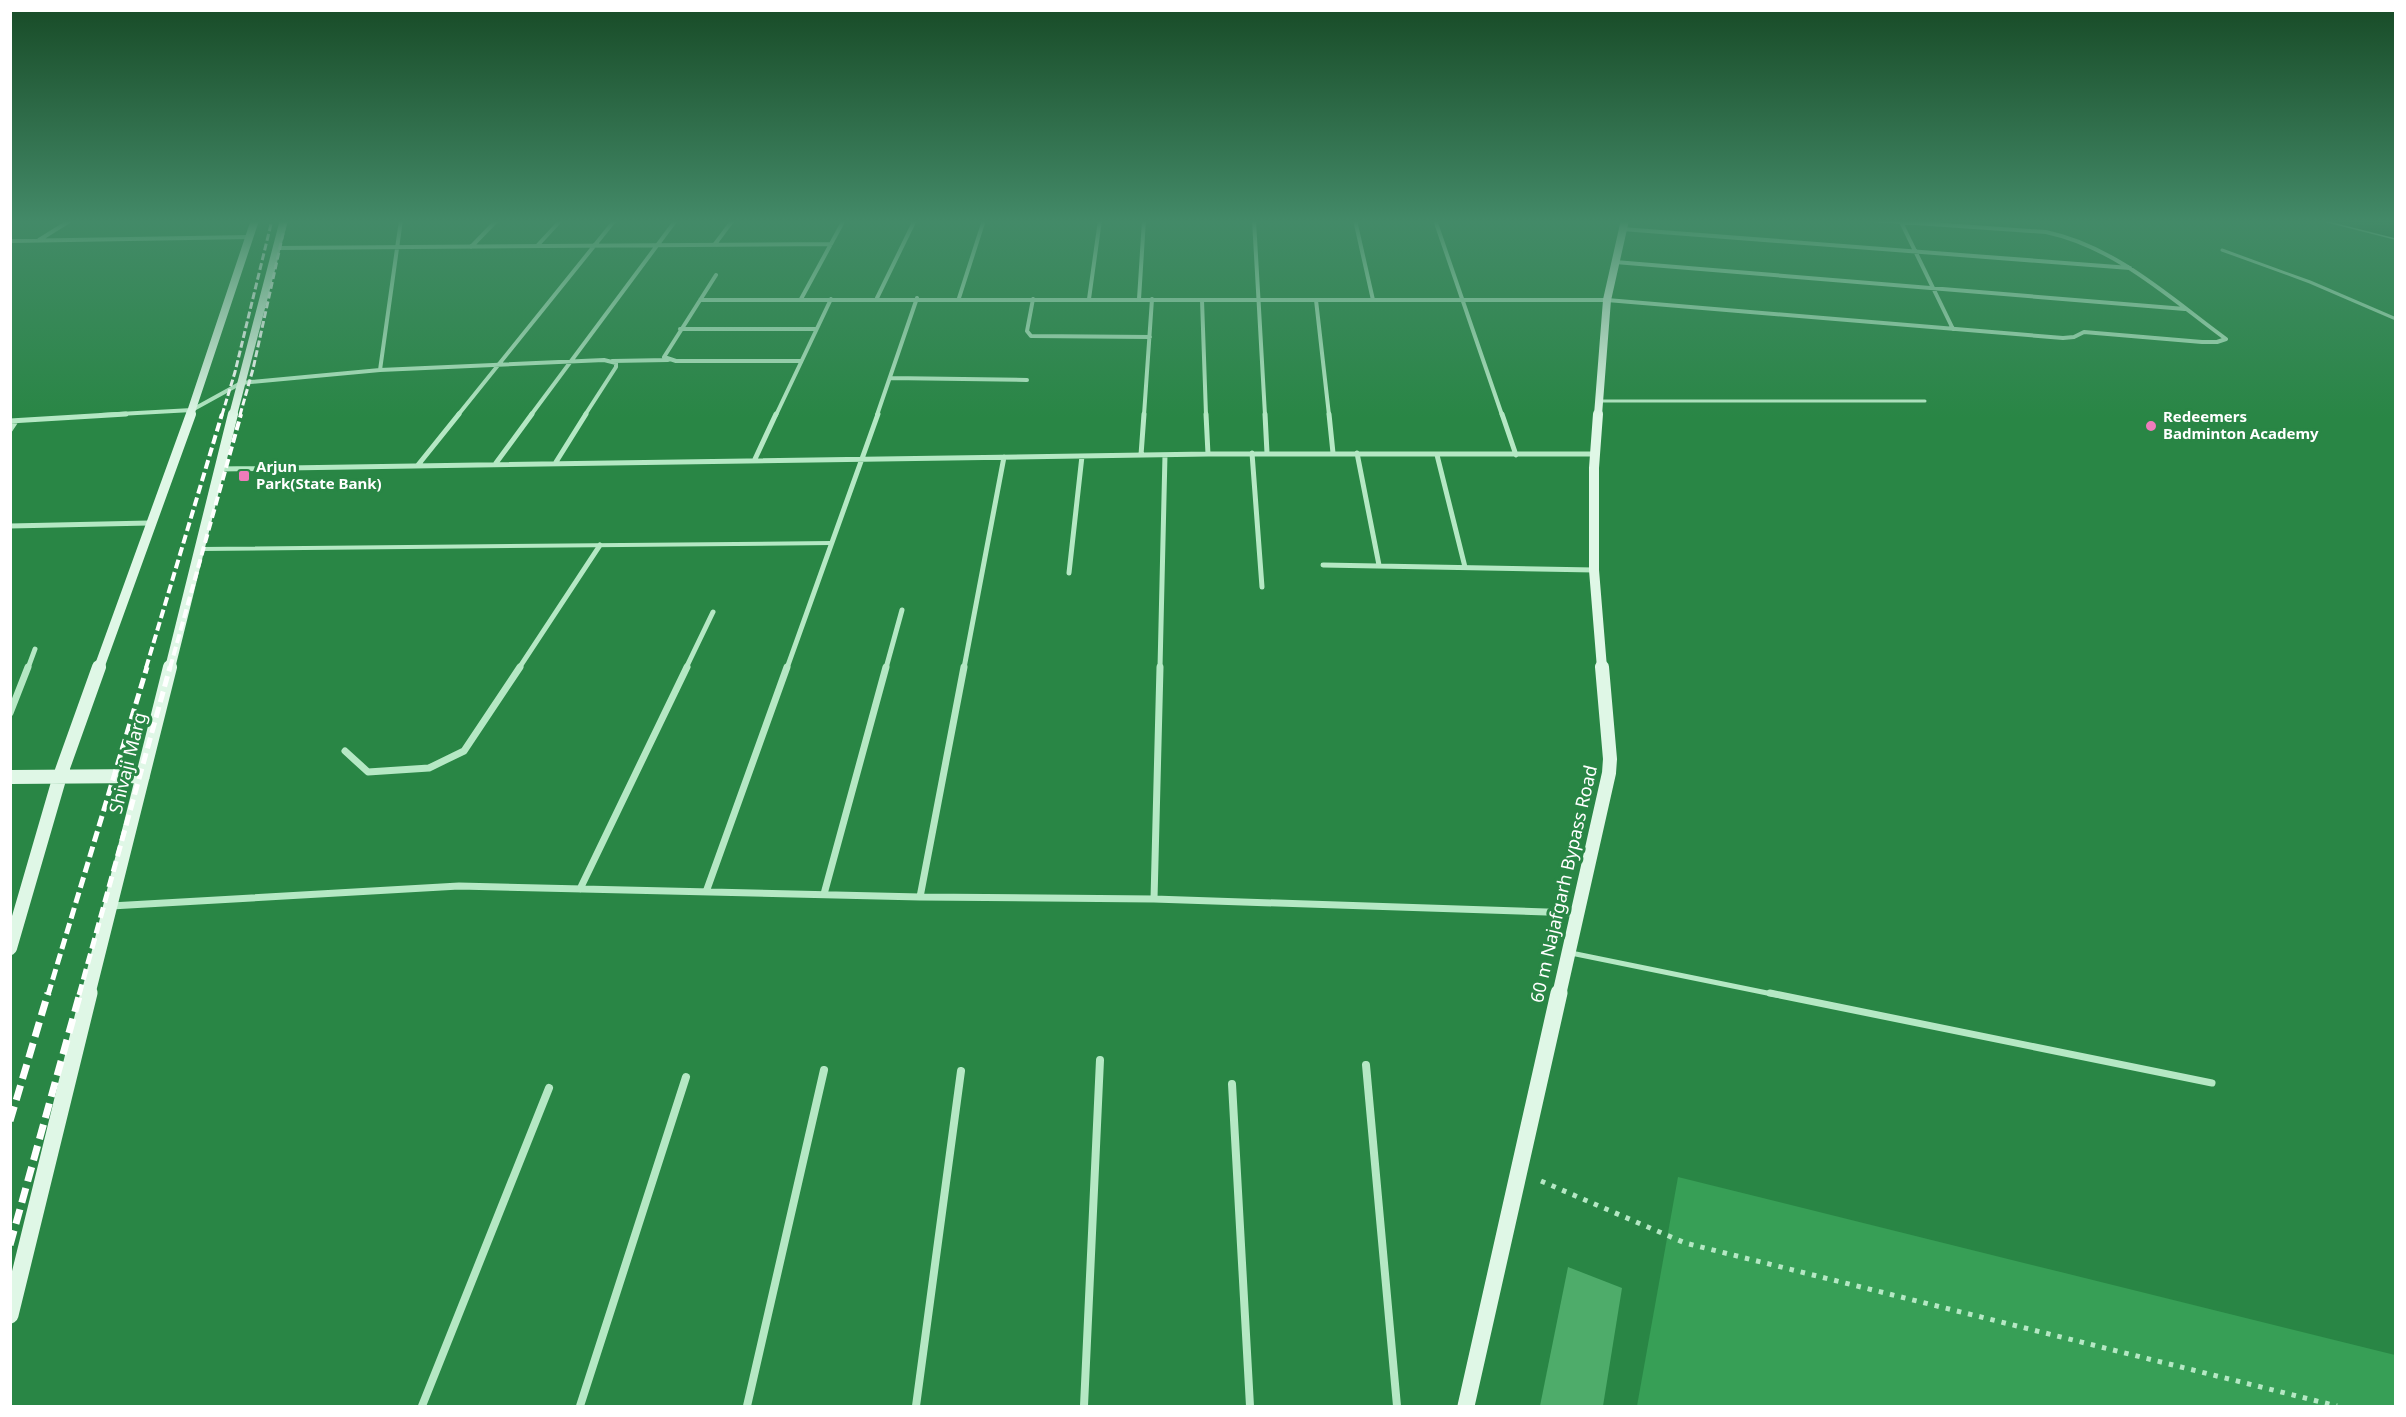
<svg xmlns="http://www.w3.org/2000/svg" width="2406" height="1417" viewBox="0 0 2406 1417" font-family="'Noto Sans',sans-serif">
	<rect width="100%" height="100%" fill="#298645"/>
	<path fill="#379f56" d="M 1678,1177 L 2395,1355 L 2395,1406 L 1637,1406 Z"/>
	<path fill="#1d6734" stroke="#aae8bb" stroke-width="1.5" d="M 2320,220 L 2395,220 L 2395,239 Z"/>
	<path fill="#4eac6a" d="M 1568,1267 L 1622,1288 L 1603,1406 L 1540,1406 Z"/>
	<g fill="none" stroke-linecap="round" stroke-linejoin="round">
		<path stroke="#b5e8c4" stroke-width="5" stroke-dasharray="4.5 7" stroke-linecap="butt" d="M 1541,1181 L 1685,1243 L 2337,1406"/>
		<path stroke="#b5e8c4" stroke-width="3" d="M 2222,250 L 2310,282 L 2396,319
			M 1600,401 L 1925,401"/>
		<path stroke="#b5e8c4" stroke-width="4" d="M 201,549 L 831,543"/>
		<path stroke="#b5e8c4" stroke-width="5" d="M 1571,953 L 1777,995"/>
		<path stroke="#b5e8c4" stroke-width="7" d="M 1770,993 L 2212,1083"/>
		<path stroke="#b5e8c4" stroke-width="4" d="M 1254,220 L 1265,415
			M 1355,220 L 1373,300
			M 1435,220 L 1502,415
			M 1900,220 L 1953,329
			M 10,221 L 13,220
			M 1622,229 L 2130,268
			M 39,240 L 71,220
			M 10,241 L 249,237
			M 715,244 L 733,220
			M 537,246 L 561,220
			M 471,247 L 497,220
			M 276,248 L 831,244
			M 1615,262 L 2185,309
			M 716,275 L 664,357 L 676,361 L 801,361
			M 877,298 L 915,220
			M 959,298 L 984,220
			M 801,299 L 844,220
			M 1033,299 L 1027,331 L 1031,336 L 1150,337
			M 1089,299 L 1100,220
			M 1139,299 L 1144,220
			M 700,300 L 1607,300 L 2063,338 L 2074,337 L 2084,332 L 2202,342 L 2217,342 L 2226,339 C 2170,298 2116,247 2046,232 L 1873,220
			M 1202,300 L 1206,415
			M 1316,300 L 1329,415
			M 680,329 L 816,329
			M 612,361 L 668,360
			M 380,370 L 401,220
			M 890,378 L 1027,380
			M 101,415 L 192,410 L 241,383 L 380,370 L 604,360 L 616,363 L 616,367 L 585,415
			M 458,415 L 615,220
			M 531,415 L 676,220
			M 776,415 L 831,299
			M 877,415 L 917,298
			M 1144,415 L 1152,299"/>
		<path stroke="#b5e8c4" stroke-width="5" d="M 1206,414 L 1208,454
			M 1265,414 L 1267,453
			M 1329,414 L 1333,453
			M 1502,414 L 1516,455
			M 10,421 L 126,414
			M 10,430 L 16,421
			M 1252,453 L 1262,587
			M 1357,453 L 1379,565
			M 1141,455 L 1144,414
			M 1437,455 L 1465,567
			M 755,459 L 776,414
			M 556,462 L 586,414
			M 496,463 L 532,414
			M 418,465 L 459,414
			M 219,469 L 1208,454 L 1595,454
			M 10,526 L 149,523
			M 1323,565 L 1594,570
			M 1069,573 L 1082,456
			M 28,668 L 35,649
			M 519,668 L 600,545
			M 686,668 L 713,612
			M 787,668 L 878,414
			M 886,668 L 902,610
			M 964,668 L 1004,457
			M 1160,668 L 1165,455"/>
		<path stroke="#b5e8c4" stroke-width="7" d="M 10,713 L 28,667
			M 345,751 L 368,772 L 429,768 L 464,751 L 520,667
			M 580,889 L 687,667
			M 706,892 L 787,667
			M 824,894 L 886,667
			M 920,897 L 964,667
			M 1154,899 L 1160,667
			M 111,906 L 459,886 L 920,897 L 1154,899 L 1576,913"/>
		<path stroke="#b5e8c4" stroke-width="8" d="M 1366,1065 L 1397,1406
			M 1232,1084 L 1250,1406
			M 422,1406 L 549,1088
			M 580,1406 L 686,1077
			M 747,1406 L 824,1070
			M 916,1406 L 961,1071
			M 1084,1406 L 1100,1060"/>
		<path stroke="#dff7e6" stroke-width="8" d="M 190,415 L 255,220
			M 233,415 L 284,220
			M 1598,415 L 1607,300 L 1625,220"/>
		<path stroke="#dff7e6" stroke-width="10" d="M 1598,414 L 1594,468 L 1594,570 L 1602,668
			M 99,668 L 191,414
			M 170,668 L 233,414"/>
		<path stroke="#dff7e6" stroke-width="14" d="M 10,777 L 143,776
			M 10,948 L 60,776 L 99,667
			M 88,995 L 170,667
			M 1559,995 L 1609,773 L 1610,759 L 1602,667"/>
		<path stroke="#dff7e6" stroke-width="17" d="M 10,1315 L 89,993
			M 1466,1406 L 1559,993"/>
		<path stroke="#fff" stroke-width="3" stroke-dasharray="7 3" stroke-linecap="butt" d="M 222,415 L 235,372 L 272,220
			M 240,415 L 253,369 L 286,220"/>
		<path stroke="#fff" stroke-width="4" stroke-dasharray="9 4" stroke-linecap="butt" d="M 146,668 L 222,414
			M 170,668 L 241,414"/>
		<path stroke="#fff" stroke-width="5" stroke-dasharray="11 5" stroke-linecap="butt" d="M 48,995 L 147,667
			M 79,995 L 170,667"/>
		<path stroke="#fff" stroke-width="7" stroke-dasharray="15 7" stroke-linecap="butt" d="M 10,1121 L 48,993
			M 10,1245 L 80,993"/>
	</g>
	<linearGradient id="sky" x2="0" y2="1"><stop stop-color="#174a26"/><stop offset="0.53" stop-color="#438a68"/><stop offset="1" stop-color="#438a68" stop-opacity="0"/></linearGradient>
	<rect width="2406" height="418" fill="url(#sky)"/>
	<g fill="#ef7cbb" stroke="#298645" stroke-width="2">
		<circle cx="2151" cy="426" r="6"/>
		<rect x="238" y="470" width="12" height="12" rx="3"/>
	</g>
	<g text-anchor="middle" stroke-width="6" stroke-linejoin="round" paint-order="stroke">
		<g font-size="15" font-weight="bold" fill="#fff" stroke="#298645" text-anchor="start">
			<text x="2163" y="422">Redeemers<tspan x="2163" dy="17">Badminton Academy</tspan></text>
			<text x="256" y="472">Arjun<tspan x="256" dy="17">Park(State Bank)</tspan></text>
		</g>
		<g font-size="18" fill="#fff" stroke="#298645">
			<text transform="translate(128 763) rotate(-76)" y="6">Shivaji Marg</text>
			<text transform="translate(1564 884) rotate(-77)" y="6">60 m Najafgarh Bypass Road</text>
		</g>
	</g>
	<rect width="2406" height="1417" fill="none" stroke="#ffffff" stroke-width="24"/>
</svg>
